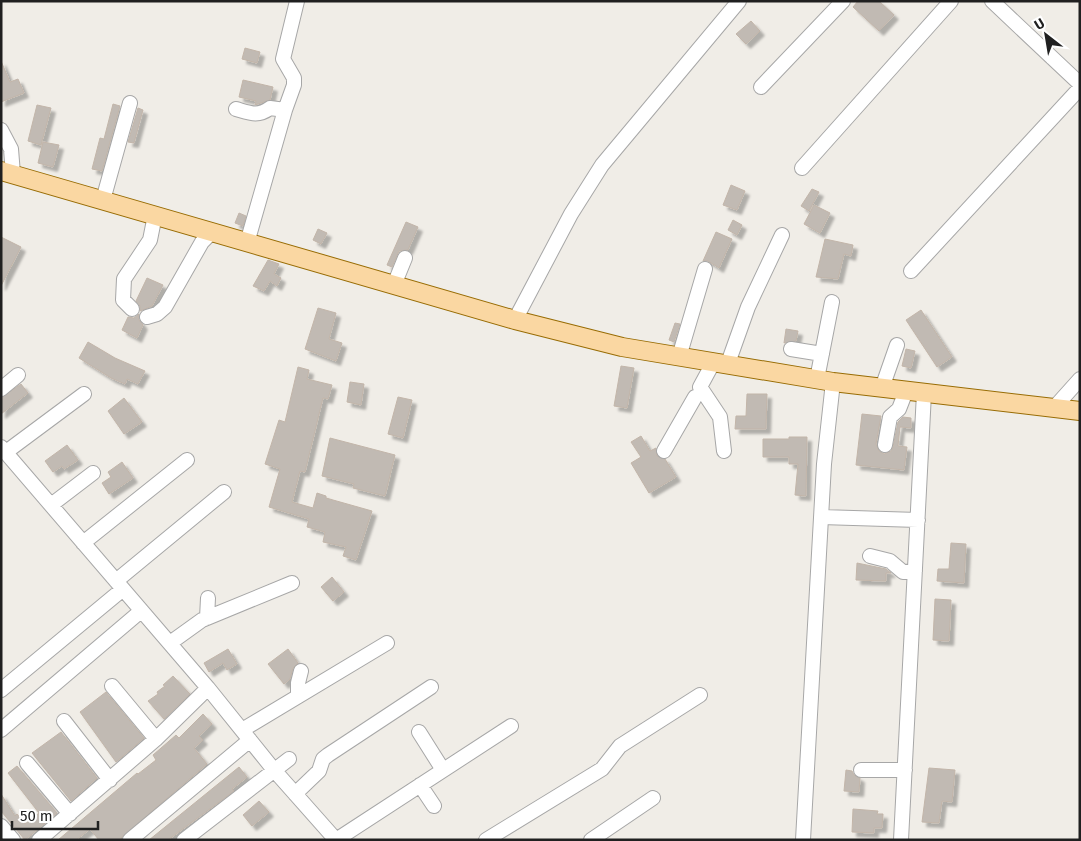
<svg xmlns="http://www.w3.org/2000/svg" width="1081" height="841" viewBox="0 0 1081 841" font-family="'Fira Sans',sans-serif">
	<defs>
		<filter id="shadow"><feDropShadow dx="4.5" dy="4.5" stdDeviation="1" flood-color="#0004"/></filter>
	</defs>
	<rect width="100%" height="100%" fill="#f0ede7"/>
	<path fill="#c1bab3" stroke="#c2b5a9" filter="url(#shadow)" d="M 858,1 L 879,1 L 894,15 L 879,31 L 853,7 Z
		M 751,21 L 760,31 L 746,44 L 736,34 Z
		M 245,48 L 260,52 L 257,63 L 242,59 Z
		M 1,61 L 10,82 L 18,79 L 24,93 L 1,102 Z
		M 243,80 L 273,87 L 270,100 L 255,105 L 256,101 L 239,97 Z
		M 113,104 L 120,106 L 102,171 L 92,169 L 100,138 L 104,139 Z
		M 37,105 L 51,108 L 41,145 L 28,141 Z
		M 138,108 L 143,110 L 134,143 L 128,142 Z
		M 43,142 L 59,145 L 53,167 L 38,163 Z
		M 731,185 L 745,191 L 737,210 L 723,205 Z
		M 812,189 L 819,192 L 809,211 L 801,206 Z
		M 814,205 L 830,213 L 820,233 L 804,224 Z
		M 239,213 L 246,216 L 243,226 L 235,223 Z
		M 733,220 L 742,225 L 737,235 L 728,230 Z
		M 406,222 L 418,227 L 408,250 L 399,251 L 392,267 L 387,265 Z
		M 318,229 L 327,233 L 321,244 L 313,240 Z
		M 716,232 L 732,239 L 719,268 L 708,261 L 703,261 Z
		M 1,237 L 21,247 L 1,286 Z
		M 825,239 L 853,245 L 851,256 L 844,254 L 838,279 L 816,277 Z
		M 268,260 L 279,264 L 274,274 L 281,278 L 277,286 L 270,281 L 264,291 L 253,286 Z
		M 147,278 L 163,285 L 152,306 L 140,311 L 140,306 L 136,301 Z
		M 318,308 L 336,313 L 329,339 L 342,343 L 336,361 L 305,349 Z
		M 921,310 L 952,357 L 937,367 L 906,320 Z
		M 139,314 L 139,320 L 143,325 L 137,338 L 122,330 L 128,317 L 134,318 Z
		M 675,323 L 680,324 L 674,342 L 669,340 Z
		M 786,329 L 798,331 L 796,341 L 784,343 Z
		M 88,342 L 115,358 L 145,371 L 138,384 L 127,379 L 125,384 L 111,378 L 79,358 Z
		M 906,349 L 915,351 L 911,368 L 902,366 Z
		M 621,366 L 634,368 L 627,408 L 614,406 Z
		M 298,367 L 309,370 L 307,379 L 332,385 L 328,399 L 323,398 L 305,472 L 300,471 L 292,502 L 313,508 L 317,493 L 326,496 L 326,498 L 372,511 L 356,560 L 343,556 L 346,547 L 323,542 L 325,532 L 307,527 L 309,519 L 269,507 L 280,469 L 265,464 L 279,420 L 285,422 Z
		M 350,382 L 364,384 L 361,405 L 347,402 Z
		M 21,384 L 28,393 L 1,414 L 1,398 Z
		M 747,394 L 767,394 L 766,429 L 735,429 L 736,416 L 746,416 Z
		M 398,397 L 412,400 L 403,438 L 388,434 Z
		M 124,398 L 142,422 L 124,434 L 108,411 Z
		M 862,414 L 881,416 L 876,444 L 879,451 L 884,454 L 891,451 L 893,447 L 898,422 L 903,417 L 911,418 L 911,428 L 900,427 L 898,446 L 907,447 L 904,470 L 856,465 Z
		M 641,436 L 650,451 L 656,448 L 657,456 L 665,459 L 676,477 L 649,493 L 631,463 L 641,457 L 631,442 Z
		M 789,437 L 807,437 L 806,496 L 795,495 L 798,464 L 789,464 L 789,457 L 763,457 L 763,439 L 789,439 Z
		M 330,438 L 395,455 L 385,496 L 353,488 L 354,484 L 322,476 Z
		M 67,445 L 78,460 L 64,469 L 62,466 L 53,472 L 45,461 Z
		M 122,462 L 133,478 L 109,494 L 102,483 L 111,477 L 108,472 Z
		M 951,543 L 966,544 L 964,583 L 937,581 L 938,569 L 949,569 Z
		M 857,563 L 886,569 L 891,573 L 886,573 L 886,581 L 856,580 Z
		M 332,577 L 344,592 L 333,601 L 321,587 Z
		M 935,599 L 951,600 L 949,641 L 933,640 Z
		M 228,649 L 237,664 L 227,670 L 223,663 L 209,672 L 204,663 Z
		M 288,649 L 298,663 L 293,668 L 290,679 L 284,684 L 268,664 Z
		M 173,676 L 190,694 L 164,719 L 148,701 L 158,694 L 157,692 L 165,686 L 163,685 Z
		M 106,692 L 144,738 L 116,762 L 80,712 Z
		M 203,714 L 212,724 L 199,736 L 203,740 L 194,748 L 207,764 L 122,837 L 119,840 L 99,840 L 90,829 L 76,840 L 58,840 L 137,773 L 138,774 L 156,760 L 153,755 L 176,735 L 179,738 Z
		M 61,732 L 97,778 L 71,801 L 32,753 Z
		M 17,766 L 57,813 L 25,840 L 1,811 L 1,794 L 15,816 L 17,814 L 25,824 L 39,813 L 8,773 Z
		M 239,767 L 247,777 L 232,789 L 234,791 L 168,840 L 149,840 Z
		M 929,768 L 955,770 L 952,802 L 942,801 L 939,823 L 922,822 Z
		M 846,770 L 852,771 L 854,775 L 860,778 L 859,792 L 844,791 Z
		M 259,801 L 269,812 L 252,826 L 243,815 Z
		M 853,809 L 878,811 L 877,814 L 883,814 L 882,828 L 874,828 L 874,833 L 852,832 Z"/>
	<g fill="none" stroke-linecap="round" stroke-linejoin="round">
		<g stroke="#a7a7a7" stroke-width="16">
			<path id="minor" d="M 992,1 L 1080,84
				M 761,87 L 843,1
				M 236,109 C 250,113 258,117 270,108 L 285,110
				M 1,130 L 11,149 L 13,174
				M 802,168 L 951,1
				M 103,200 L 130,103
				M 247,243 L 285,110 L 294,85 L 294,78 L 283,59 L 297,1
				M 911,271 L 1080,88
				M 394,285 L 405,258
				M 132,309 L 123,300 L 124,279 L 150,240 L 155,215
				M 147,317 L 157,314 L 165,307 L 202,242 L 212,232
				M 515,320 L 571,214 L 602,165 L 739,1
				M 791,349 L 822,354
				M 679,357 L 705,269
				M 713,363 L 700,387 L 720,417 L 724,451
				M 727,366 L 748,307 L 782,235
				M 817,379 L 832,302
				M 882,388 L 897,345
				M 1,389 L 18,375
				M 1054,408 L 1080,379
				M 885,445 L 890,417 L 899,409 L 906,391
				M 1,447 L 208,688 L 274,770 L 336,840
				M 664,451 L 695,397
				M 6,452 L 84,394
				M 51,505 L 93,473
				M 821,517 L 918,520
				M 83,543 L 187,460
				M 870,556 L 890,561 L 903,572 L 915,571
				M 116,581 L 224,492
				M 207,618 L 208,598
				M 170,643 L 202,620 L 292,583
				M 112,686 L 156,739
				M 1,690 L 123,589
				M 298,696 L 298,683 L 301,671
				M 64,721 L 110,780
				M 1,730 L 141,611
				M 242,730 L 387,643
				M 419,732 L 443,770
				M 27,763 L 70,814
				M 861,770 L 905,770
				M 420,785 L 434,806
				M 295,794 L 319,771 L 323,759 L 328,755 L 431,687
				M 1,826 L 13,840
				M 39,840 L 156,739 L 208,688
				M 130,840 L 250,740
				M 184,840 L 289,759
				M 336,840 L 511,726
				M 486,840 L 602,769 L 620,746 L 700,695
				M 591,840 L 653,798
				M 803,840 L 824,464 L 833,382
				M 901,840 L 924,393"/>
		</g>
		<g stroke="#986c04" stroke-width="20">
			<path id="major" d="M 1,171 L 515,320 L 622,347 L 833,382 L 1080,411"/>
		</g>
		<use href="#minor" stroke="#fff" stroke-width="14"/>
		<use href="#major" stroke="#fad7a2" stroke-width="18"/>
	</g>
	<rect width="1081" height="841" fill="none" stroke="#202020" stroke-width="5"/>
	<g transform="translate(1046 35) rotate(329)" stroke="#ffffff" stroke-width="4" paint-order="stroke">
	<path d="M0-4L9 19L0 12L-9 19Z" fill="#202020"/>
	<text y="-8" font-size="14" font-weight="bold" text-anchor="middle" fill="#202020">U</text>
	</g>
	<path d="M12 821v8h86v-8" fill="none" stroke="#202020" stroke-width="2.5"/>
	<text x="20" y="821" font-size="15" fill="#202020" stroke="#ffffff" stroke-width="4" paint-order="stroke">50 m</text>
</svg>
